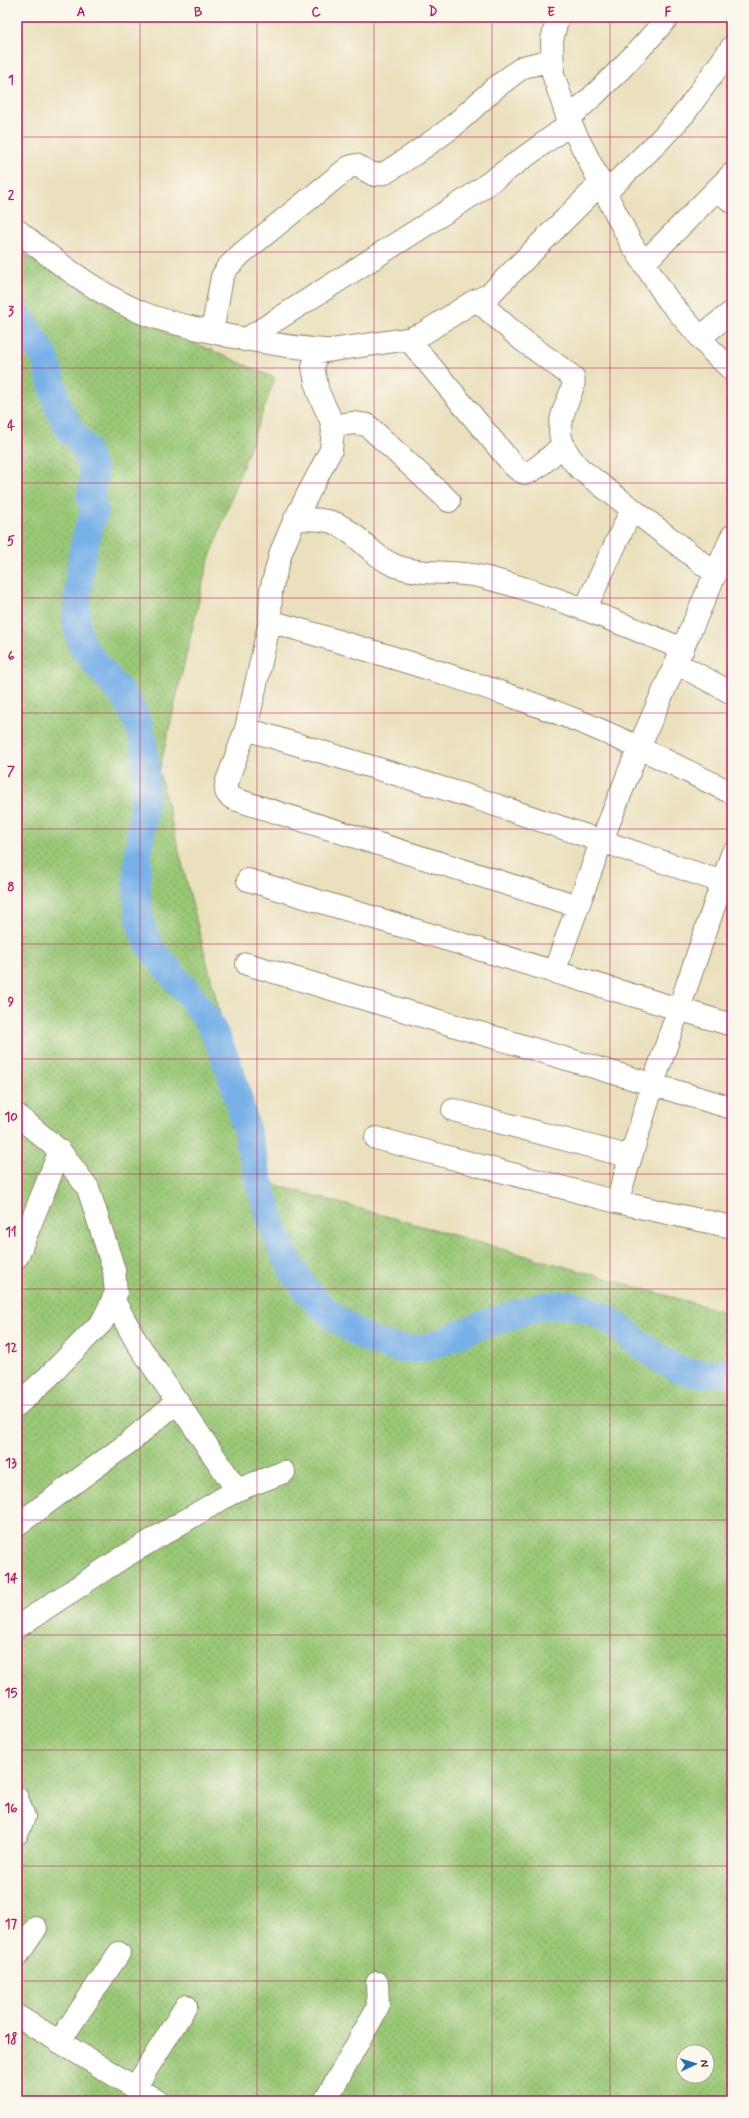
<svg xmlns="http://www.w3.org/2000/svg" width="749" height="2118" viewBox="0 0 749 2118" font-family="Mynerve,sans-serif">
	<defs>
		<pattern id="grass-dots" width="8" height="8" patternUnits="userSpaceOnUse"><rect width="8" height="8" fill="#9ac876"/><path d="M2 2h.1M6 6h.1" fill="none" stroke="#7fa360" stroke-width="1.8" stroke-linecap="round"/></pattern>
	</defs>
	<rect width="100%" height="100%" fill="#fbf7ec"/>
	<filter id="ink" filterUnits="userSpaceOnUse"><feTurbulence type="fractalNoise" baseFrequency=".025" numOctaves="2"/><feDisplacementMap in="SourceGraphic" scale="8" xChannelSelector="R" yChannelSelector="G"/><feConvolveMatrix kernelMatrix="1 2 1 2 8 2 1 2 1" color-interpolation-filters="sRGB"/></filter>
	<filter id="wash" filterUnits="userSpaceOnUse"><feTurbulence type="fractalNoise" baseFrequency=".012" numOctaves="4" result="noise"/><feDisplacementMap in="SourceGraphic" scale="16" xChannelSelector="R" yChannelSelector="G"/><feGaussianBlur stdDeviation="0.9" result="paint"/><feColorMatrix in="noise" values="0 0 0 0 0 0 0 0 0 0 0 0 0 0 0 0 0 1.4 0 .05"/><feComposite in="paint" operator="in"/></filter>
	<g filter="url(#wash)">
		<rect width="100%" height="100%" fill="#eae0bd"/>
		<path fill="url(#grass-dots)" stroke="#6a794a" fill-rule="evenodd" d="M 17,250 L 117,309 L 275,378 L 207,565 L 159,772 L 262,1181 L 732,1314 L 732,2101 L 17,2100 ZM 683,2052 L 707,2052 L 707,2076 L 683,2076 Z"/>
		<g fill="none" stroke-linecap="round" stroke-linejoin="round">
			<path stroke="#78b0e8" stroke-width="28" d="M 17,314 L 45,357 L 58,406 L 69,429 L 85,448 L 94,474 L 90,498 L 95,511 C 85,536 81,555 79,582 C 77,609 71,634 90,657 C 110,682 133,701 141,733 C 157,796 126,861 141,924 C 147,949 161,960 176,979 C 190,995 205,1014 214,1033 C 257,1116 253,1250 327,1311 C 352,1333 387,1354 422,1348 C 439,1345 456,1335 472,1329 C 484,1324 497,1320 509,1316 C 529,1310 547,1303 567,1305 C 621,1309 646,1368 699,1374 C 709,1375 722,1372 732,1370"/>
		</g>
	</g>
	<g filter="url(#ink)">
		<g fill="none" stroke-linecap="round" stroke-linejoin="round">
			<g stroke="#92856e" stroke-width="24">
				<path id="minor" d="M 558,17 L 552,40 L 553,74 L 568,119 L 631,243 L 668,300 L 712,351 L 732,370
					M 568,119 C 604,87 637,54 668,17
					M 718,190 L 732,202
					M 605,193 L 657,143 L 684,114 L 732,47
					M 17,230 C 53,260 99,295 143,313 C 160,320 178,324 195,328 C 238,339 280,346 323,350
					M 644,263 L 732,174
					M 477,300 L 521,339 L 573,377 C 575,383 572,389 570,395 C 556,427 555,441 579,468 L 716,574
					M 212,332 L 222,277 L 227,268 L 242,253 L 349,167 L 356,165 L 374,175 L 385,173 L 413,155 L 451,128 L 495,88 L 523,67 L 552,60
					M 700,337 L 732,312
					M 408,339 L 504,454 C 509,460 516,471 525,473 C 533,474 556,451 563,445
					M 245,340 L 471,196 L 570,124
					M 332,426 L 353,423 L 367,425 L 449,501
					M 295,519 C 308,520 324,518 337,524 C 359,534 372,557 396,566 C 423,576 455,570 483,577 C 552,594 617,622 683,649
					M 585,609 L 632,509
					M 270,621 C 375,652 480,682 581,722 C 633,743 682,769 732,793
					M 676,663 L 732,693
					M 246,729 L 475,798 L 722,882
					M 248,880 L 732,1025
					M 578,906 L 234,799 C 227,795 225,793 226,784 L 246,729 L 270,621 L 271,590 L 281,552 L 295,519 L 331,450 L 333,431 L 331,420 L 318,392 L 313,367 L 318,352 L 408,339 L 424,333 L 471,303 L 490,294 L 601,183
					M 247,964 L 732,1108
					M 554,972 L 602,840 L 639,747 L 732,536
					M 453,1110 L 631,1157
					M 17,1115 L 60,1151 L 88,1188 L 114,1270 L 116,1294 L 102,1322 L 49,1376 L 17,1405
					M 376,1138 L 617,1202 L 732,1227
					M 617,1202 L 653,1084 L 732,854
					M 17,1257 L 60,1151
					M 113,1299 L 136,1341 L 237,1490
					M 17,1525 L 128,1443 L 178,1401
					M 17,1627 L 122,1558 L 237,1490 L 284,1472
					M 17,1798 L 24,1817 L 17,1834
					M 17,1956 L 36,1928
					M 17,2016 L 157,2101
					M 59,2042 L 119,1953
					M 135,2088 L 186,2006
					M 325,2101 L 378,2007 L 377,1983"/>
			</g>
			<use href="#minor" stroke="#fff" stroke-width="22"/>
		</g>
	</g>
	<path fill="none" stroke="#c2185b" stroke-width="1" stroke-opacity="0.55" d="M 140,17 L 140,2101M 257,17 L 257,2101M 374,17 L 374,2101M 492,17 L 492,2101M 610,17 L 610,2101M 17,137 L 732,137M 17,252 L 732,252M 17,368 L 732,368M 17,483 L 732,483M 17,598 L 732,598M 17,713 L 732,713M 17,829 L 732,829M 17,944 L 732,944M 17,1059 L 732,1059M 17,1174 L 732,1174M 17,1289 L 732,1289M 17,1405 L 732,1405M 17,1520 L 732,1520M 17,1635 L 732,1635M 17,1750 L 732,1750M 17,1866 L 732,1866M 17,1981 L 732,1981"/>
	<rect width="749" height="2118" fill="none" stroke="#fbf7ec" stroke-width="44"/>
	<g transform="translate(695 2064) rotate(86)"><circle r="19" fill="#fbf7ec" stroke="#aea59a"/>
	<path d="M0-3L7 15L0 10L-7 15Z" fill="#1f6fb2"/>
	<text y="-6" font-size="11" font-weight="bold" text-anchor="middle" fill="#3b2a1e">N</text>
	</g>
	<rect x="22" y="22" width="705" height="2074" fill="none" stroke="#c2185b" stroke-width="1.5"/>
	<g font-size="13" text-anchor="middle" font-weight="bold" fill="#c2185b">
		<text x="81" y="16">A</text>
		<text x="198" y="16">B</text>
		<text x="316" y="16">C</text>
		<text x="433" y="16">D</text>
		<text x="551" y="16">E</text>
		<text x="668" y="16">F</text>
		<text x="11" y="84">1</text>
		<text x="11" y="199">2</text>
		<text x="11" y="315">3</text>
		<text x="11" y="430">4</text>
		<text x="11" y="545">5</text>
		<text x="11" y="660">6</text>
		<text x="11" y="775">7</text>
		<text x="11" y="891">8</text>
		<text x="11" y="1006">9</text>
		<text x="11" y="1121">10</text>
		<text x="11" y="1236">11</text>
		<text x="11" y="1352">12</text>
		<text x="11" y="1467">13</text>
		<text x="11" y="1582">14</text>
		<text x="11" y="1697">15</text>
		<text x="11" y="1812">16</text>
		<text x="11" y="1928">17</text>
		<text x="11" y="2043">18</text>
	</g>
</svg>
